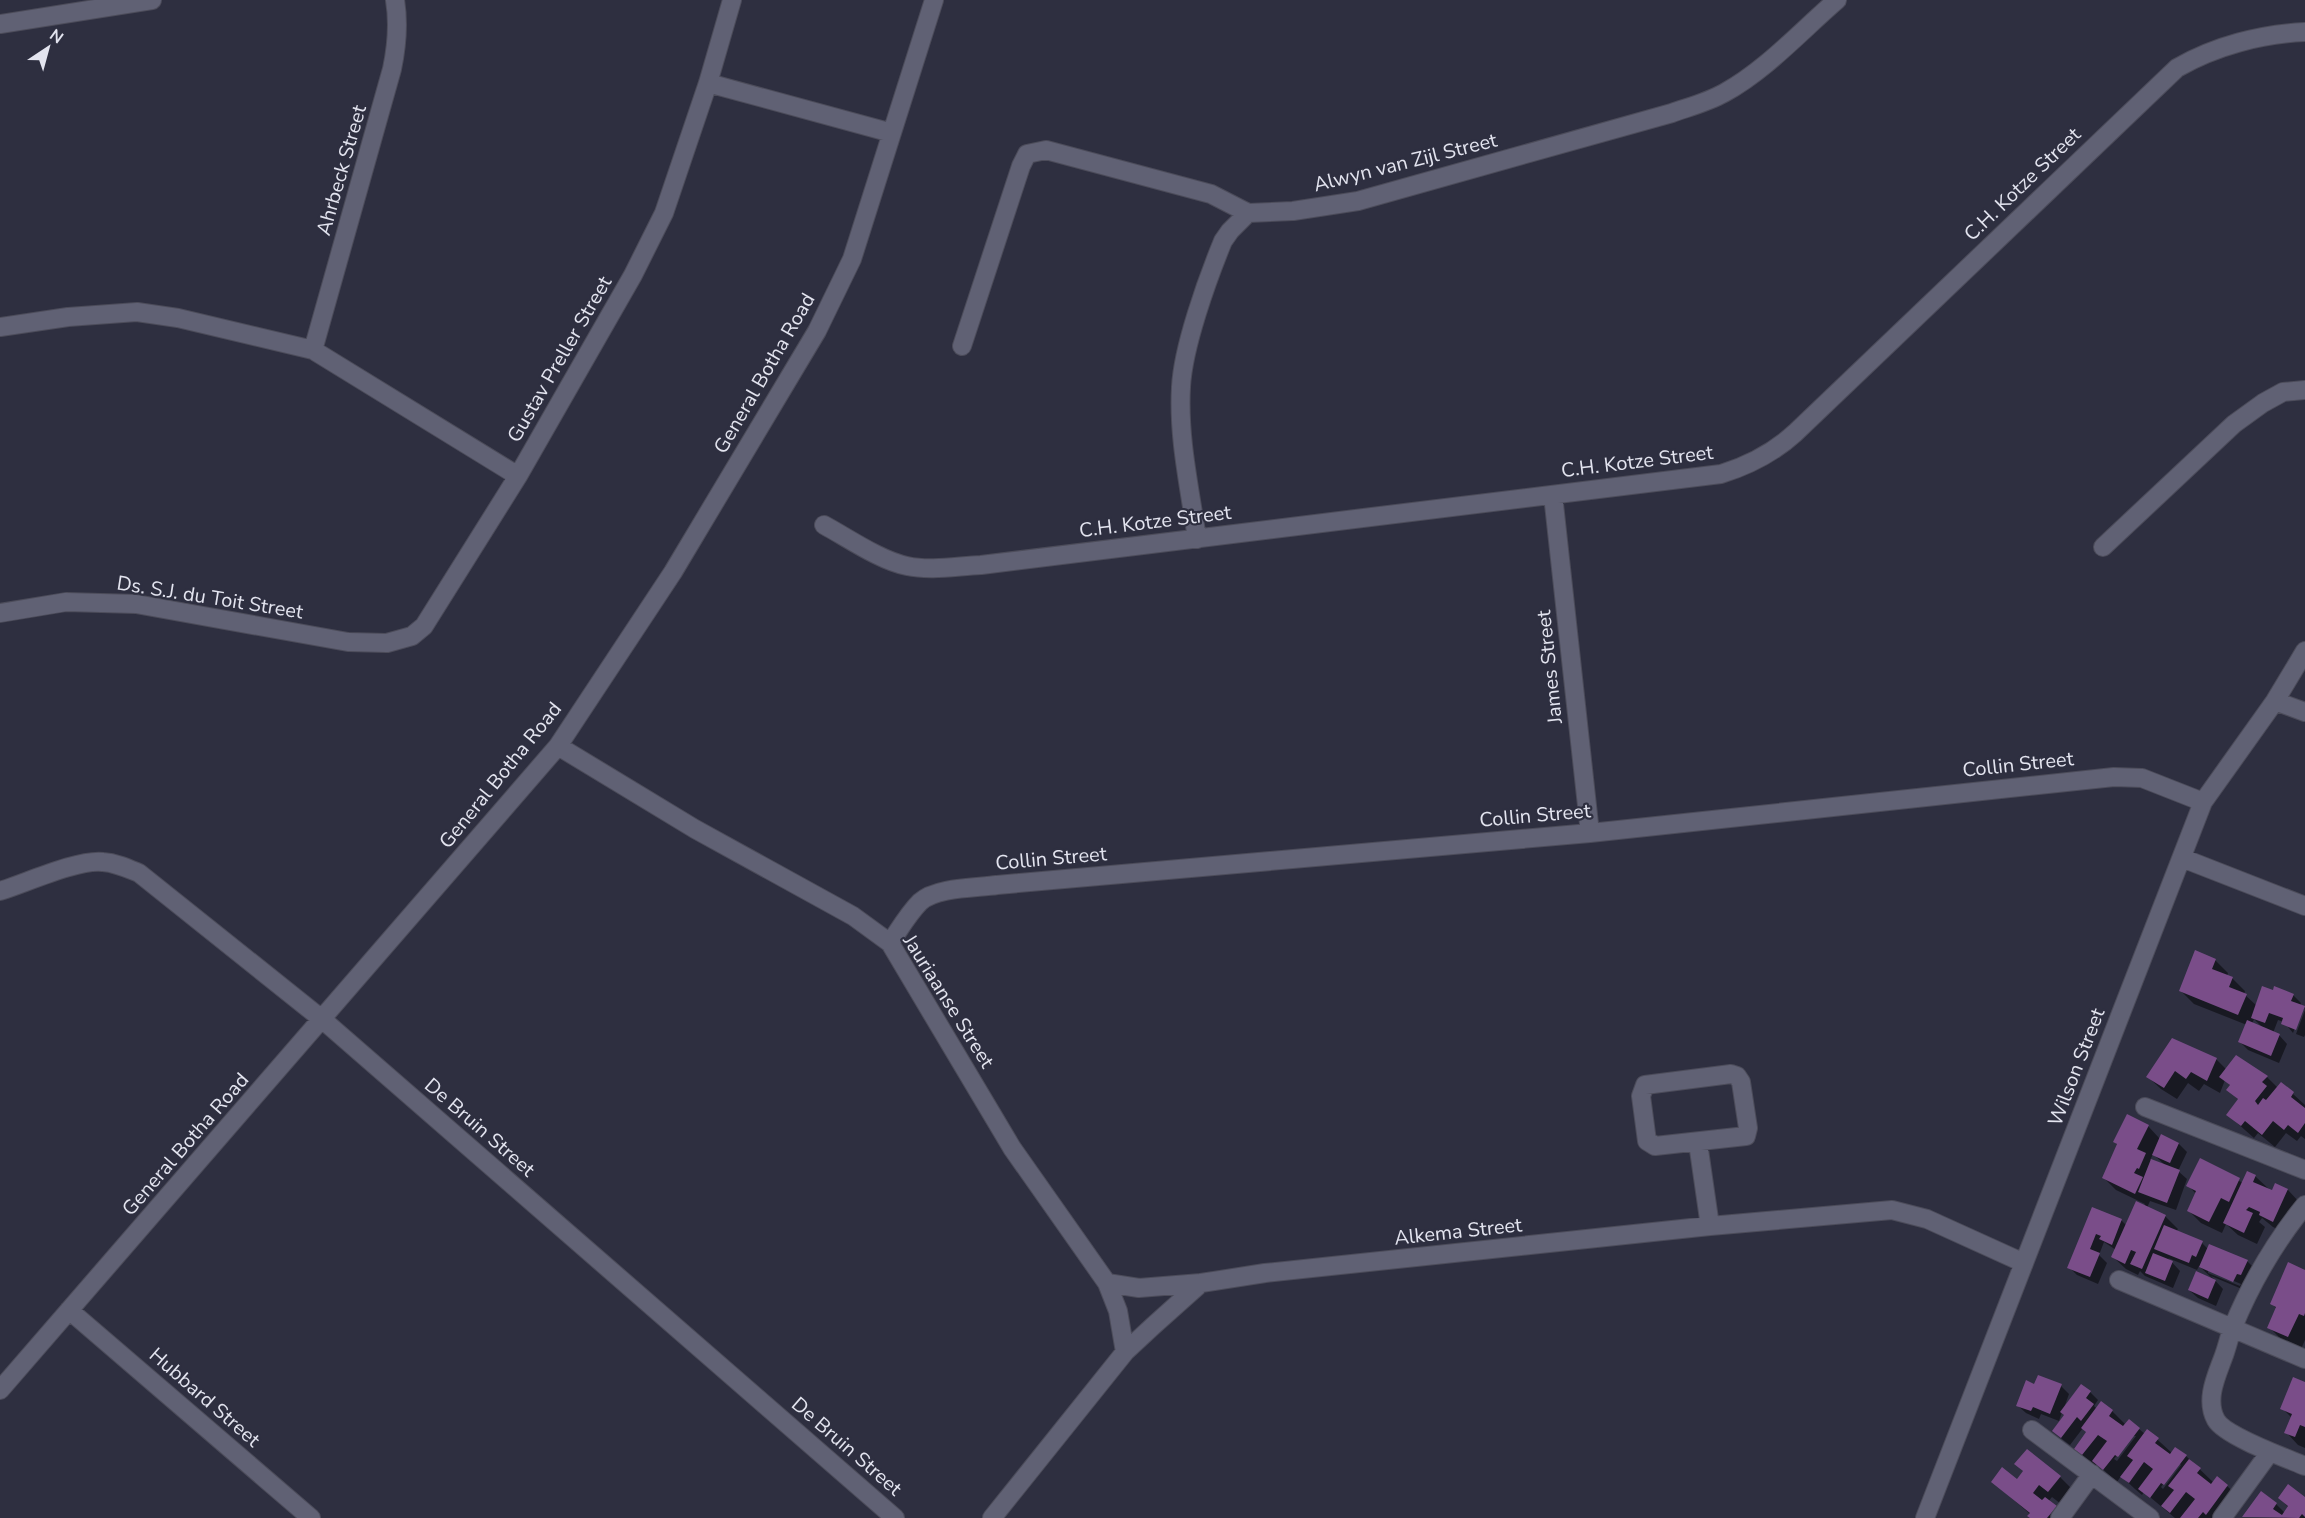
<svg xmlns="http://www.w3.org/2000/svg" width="2305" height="1518" viewBox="0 0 2305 1518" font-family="'Nunito Sans',sans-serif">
	<rect width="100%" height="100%" fill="#2e2f40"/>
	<path fill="#0007" fill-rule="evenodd" d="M 2215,960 L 2228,973 L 2227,976 L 2232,978 L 2245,991 L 2244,994 L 2257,1006 L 2293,995 L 2301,1003 L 2300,1006 L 2305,1009 L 2302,1010 L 2293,1033 L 2284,1022 L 2278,1020 L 2273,1033 L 2279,1035 L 2287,1044 L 2279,1063 L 2248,1050 L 2240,1042 L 2247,1025 L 2194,1004 L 2181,991 ZM 2254,1019 L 2264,1029 L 2252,1024 Z
		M 2305,1010 L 2305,1035 L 2304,1037 L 2296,1034 Z
		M 2216,1059 L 2227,1070 L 2267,1077 L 2278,1088 L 2281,1084 L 2293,1094 L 2305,1105 L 2305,1139 L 2301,1136 L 2297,1141 L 2286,1133 L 2275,1147 L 2258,1133 L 2254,1138 L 2228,1115 L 2239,1100 L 2228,1090 L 2231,1086 L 2225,1080 L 2220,1093 L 2204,1084 L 2199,1091 L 2188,1083 L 2177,1099 L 2161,1089 L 2148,1077 Z
		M 2148,1126 L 2160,1139 L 2161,1136 L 2179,1144 L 2187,1152 L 2178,1171 L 2187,1179 L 2176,1210 L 2150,1201 L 2147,1208 L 2165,1216 L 2178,1229 L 2176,1232 L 2202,1243 L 2208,1249 L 2247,1261 L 2255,1269 L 2242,1289 L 2211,1276 L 2223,1289 L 2216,1306 L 2198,1298 L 2189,1290 L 2213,1279 L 2199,1266 L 2197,1270 L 2168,1258 L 2180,1271 L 2173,1288 L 2145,1276 L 2140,1271 L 2138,1275 L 2126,1269 L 2113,1257 L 2116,1250 L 2104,1242 L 2099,1255 L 2107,1263 L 2098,1284 L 2077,1275 L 2069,1267 L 2093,1209 L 2122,1221 L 2127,1226 L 2144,1206 L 2145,1204 L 2116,1190 L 2104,1178 L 2118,1146 L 2115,1142 ZM 2153,1154 L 2166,1166 L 2150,1160 ZM 2208,1270 L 2241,1284 L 2240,1286 L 2208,1273 Z
		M 2201,1160 L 2243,1183 L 2255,1176 L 2272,1192 L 2276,1185 L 2288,1190 L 2300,1203 L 2286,1233 L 2273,1227 L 2262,1218 L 2259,1222 L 2265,1227 L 2257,1244 L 2238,1235 L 2226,1224 L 2222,1233 L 2201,1223 L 2188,1210 L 2196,1194 L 2188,1185 Z
		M 2305,1271 L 2305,1340 L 2301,1349 L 2282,1340 L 2269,1327 L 2277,1309 L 2272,1304 Z
		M 2305,1383 L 2305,1448 L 2298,1445 L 2286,1432 L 2292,1418 L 2282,1408 Z
		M 2035,1386 L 2061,1386 L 2069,1394 L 2064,1408 L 2090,1392 L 2098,1400 L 2094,1406 L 2097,1409 L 2112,1411 L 2126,1425 L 2139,1429 L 2145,1434 L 2148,1431 L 2172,1453 L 2186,1456 L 2214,1483 L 2227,1486 L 2240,1498 L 2225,1518 L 2175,1518 L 2144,1492 L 2142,1495 L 2135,1489 L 2121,1476 L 2117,1482 L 2097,1464 L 2095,1467 L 2088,1461 L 2076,1449 L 2088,1433 L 2083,1428 L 2070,1445 L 2062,1439 L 2054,1431 L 2065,1416 L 2062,1412 L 2059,1421 L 2041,1414 L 2039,1419 L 2026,1413 L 2017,1405 ZM 2132,1436 L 2136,1436 L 2117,1461 L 2114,1459 ZM 2179,1463 L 2181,1465 L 2163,1489 L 2161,1487 Z
		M 2016,1464 L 2060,1477 L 2072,1489 L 2061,1504 L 2052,1497 L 2048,1502 L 2066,1518 L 2032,1518 L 2030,1514 L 1993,1482 L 2017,1481 L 2024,1472 Z
		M 2280,1498 L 2305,1499 L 2305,1518 L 2244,1517 L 2276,1504 L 2285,1513 L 2289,1508 Z"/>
	<path fill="#7a4d89" d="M 2195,950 L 2216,959 L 2212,969 L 2233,977 L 2229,987 L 2247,994 L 2238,1015 L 2179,991 Z
		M 2262,986 L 2273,990 L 2274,986 L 2294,994 L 2291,1001 L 2305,1006 L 2296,1030 L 2281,1024 L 2283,1018 L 2269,1013 L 2265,1023 L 2251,1018 Z
		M 2247,1020 L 2280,1034 L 2271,1056 L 2238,1042 Z
		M 2172,1038 L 2217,1058 L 2207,1081 L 2191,1072 L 2186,1079 L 2175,1071 L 2164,1088 L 2146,1077 Z
		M 2236,1055 L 2268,1076 L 2262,1082 L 2267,1086 L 2255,1101 L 2258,1105 L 2263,1098 L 2266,1100 L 2281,1082 L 2294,1092 L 2291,1097 L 2305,1108 L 2305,1123 L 2298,1133 L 2288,1125 L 2284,1130 L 2273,1121 L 2262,1135 L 2245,1121 L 2241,1126 L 2226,1115 L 2238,1099 L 2226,1090 L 2230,1085 L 2219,1077 Z
		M 2127,1114 L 2149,1125 L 2137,1149 L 2146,1153 L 2139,1169 L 2137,1168 L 2134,1173 L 2143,1177 L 2135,1194 L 2102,1178 L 2117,1144 L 2113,1142 Z
		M 2161,1134 L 2179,1143 L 2170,1163 L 2152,1155 Z
		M 2200,1158 L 2240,1178 L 2229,1202 L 2221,1198 L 2209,1222 L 2187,1211 L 2196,1191 L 2186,1186 Z
		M 2151,1159 L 2180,1170 L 2167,1203 L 2138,1192 Z
		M 2247,1171 L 2256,1175 L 2253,1182 L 2272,1190 L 2275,1183 L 2288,1189 L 2273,1222 L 2259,1215 L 2260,1212 L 2249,1207 L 2246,1210 L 2253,1213 L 2244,1233 L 2223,1223 Z
		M 2136,1201 L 2166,1215 L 2142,1269 L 2130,1264 L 2136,1252 L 2131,1250 L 2125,1264 L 2111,1257 Z
		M 2092,1207 L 2122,1219 L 2112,1245 L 2099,1239 L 2101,1236 L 2096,1234 L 2090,1249 L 2100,1253 L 2090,1277 L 2067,1268 Z
		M 2164,1225 L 2203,1241 L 2196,1257 L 2192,1255 L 2189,1263 L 2154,1249 Z
		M 2209,1244 L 2248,1260 L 2241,1275 L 2237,1274 L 2233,1282 L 2199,1267 Z
		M 2153,1253 L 2173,1261 L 2165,1281 L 2145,1273 Z
		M 2288,1262 L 2305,1270 L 2305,1313 L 2304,1316 L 2299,1314 L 2288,1337 L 2267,1328 L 2276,1307 L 2270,1304 Z
		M 2196,1271 L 2216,1280 L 2208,1299 L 2188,1290 Z
		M 2038,1375 L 2062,1384 L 2050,1414 L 2033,1407 L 2031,1411 L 2016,1406 L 2026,1380 L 2034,1384 Z
		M 2293,1377 L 2305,1382 L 2305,1427 L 2300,1425 L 2295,1437 L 2284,1433 L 2292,1414 L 2280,1409 Z
		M 2081,1384 L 2091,1391 L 2086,1398 L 2094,1404 L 2081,1421 L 2077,1417 L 2061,1438 L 2052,1431 L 2064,1415 L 2060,1412 Z
		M 2101,1401 L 2113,1410 L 2109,1416 L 2123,1426 L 2129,1419 L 2140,1428 L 2118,1457 L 2115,1455 L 2103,1470 L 2092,1461 L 2107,1441 L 2098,1435 L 2082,1455 L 2074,1449 L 2086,1432 L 2081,1428 Z
		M 2147,1429 L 2159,1438 L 2155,1443 L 2170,1454 L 2175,1447 L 2187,1455 L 2164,1485 L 2161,1483 L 2150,1498 L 2138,1489 L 2153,1469 L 2144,1462 L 2129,1483 L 2120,1477 L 2133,1460 L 2127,1456 Z
		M 2027,1449 L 2061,1476 L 2048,1492 L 2039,1485 L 2033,1493 L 2042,1500 L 2045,1497 L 2057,1506 L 2047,1518 L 2030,1518 L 2027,1516 L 2030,1513 L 1991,1482 L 2002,1467 L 2017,1479 L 2023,1471 L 2014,1464 Z
		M 2189,1459 L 2201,1468 L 2197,1473 L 2211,1484 L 2217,1476 L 2228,1485 L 2206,1515 L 2203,1512 L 2198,1518 L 2180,1518 L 2195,1499 L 2186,1492 L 2170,1513 L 2161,1506 L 2174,1490 L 2168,1486 Z
		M 2288,1484 L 2305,1497 L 2305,1517 L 2302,1514 L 2299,1518 L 2242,1517 L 2261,1491 L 2277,1503 L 2273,1509 L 2282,1515 L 2288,1506 L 2278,1498 Z"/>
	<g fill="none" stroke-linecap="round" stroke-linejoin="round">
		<g stroke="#4c4c5a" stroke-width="20">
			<path id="minor" d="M 0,24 L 152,0
				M 708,83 L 892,133
				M 0,327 L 68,317 L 137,312 L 178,318 L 313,350 L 518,476
				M 962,346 L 1021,166 L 1027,154 L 1046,150 L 1211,194 L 1248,213
				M 313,350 L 392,69 C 397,45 399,24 395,0
				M 1553,495 L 1590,833
				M 824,525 C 848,538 881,561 907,566 C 931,571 957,566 981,565 L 1721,474 C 1750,465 1773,453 1795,433 L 2177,68 C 2215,46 2261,34 2305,32
				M 1197,539 C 1190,489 1178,438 1181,387 C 1183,347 1207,280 1223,241 L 1230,231 L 1248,213 L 1293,211 L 1358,201 L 1672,113 C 1689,107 1708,102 1724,93 C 1766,70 1801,31 1837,0
				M 2103,547 L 2234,424 L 2263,403 L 2283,392 L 2305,390
				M 0,613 L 66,602 L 136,604 L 348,642 L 387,643 L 412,636 L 424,626 L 518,476 L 633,275 L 664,213 L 708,83 L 732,0
				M 2275,701 L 2305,712
				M 558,746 L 695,829 L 853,916 L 890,943 L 1012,1148 L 1107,1283 L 1118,1311 L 1125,1352
				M 2182,858 L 2305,906
				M 0,891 C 26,883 78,859 103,862 C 116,863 127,868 139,873 L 323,1020 L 895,1518
				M 890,943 C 899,930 908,914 920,902 C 936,887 976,888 997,885 L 1590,833 L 2114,777 L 2142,778 L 2203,802
				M 1731,1074 L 1737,1076 L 1741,1082 L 1748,1128 L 1746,1136 L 1655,1146 L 1647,1141 L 1641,1096 L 1645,1085 Z
				M 2145,1107 L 2305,1170
				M 1698,1143 L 1710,1226
				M 2305,1205 C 2275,1242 2251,1283 2233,1327 C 2229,1337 2227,1348 2223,1358 C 2216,1377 2205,1400 2216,1420 C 2225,1436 2286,1458 2305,1466
				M 2119,1280 L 2305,1359
				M 1107,1283 L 1139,1288 L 1201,1283
				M 69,1310 L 311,1518
				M 0,1390 L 558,746 L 673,572 L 817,331 L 852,259 L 934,0
				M 2032,1430 L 2150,1518
				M 992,1518 L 1125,1352 L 1153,1326 L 1201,1283 L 1265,1273 L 1710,1226 L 1892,1210 L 1927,1219 L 2024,1263
				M 1925,1518 L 2203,802 L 2275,701 L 2305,651
				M 2060,1518 L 2092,1474
				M 2222,1518 L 2270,1452"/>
		</g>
		<use href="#minor" stroke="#606174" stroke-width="18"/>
	</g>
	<g text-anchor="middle" stroke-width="4.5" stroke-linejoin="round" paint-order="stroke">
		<g font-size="20" fill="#e3e4ef" stroke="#2e2f40">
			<text transform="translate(1405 162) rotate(-14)" y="7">Alwyn van Zijl Street</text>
			<text transform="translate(341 170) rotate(-74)" y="7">Ahrbeck Street</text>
			<text transform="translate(2022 184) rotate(-44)" y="7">C.H. Kotze Street</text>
			<text transform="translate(559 359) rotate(-60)" y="7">Gustav Preller Street</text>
			<text transform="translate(764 373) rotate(-60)" y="7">General Botha Road</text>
			<text transform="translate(1637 461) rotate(-7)" y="7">C.H. Kotze Street</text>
			<text transform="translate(1155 521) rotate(-7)" y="7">C.H. Kotze Street</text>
			<text transform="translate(210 597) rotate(9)" y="7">Ds. S.J. du Toit Street</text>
			<text transform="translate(1549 667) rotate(-96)" y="7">James Street</text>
			<text transform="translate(2018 764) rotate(-6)" y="7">Collin Street</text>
			<text transform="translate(500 775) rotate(-51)" y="7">General Botha Road</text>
			<text transform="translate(1535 815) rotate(-5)" y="7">Collin Street</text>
			<text transform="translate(1051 858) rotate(-5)" y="7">Collin Street</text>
			<text transform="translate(949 1001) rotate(58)" y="7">Jauriaanse Street</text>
			<text transform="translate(2076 1067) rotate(-69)" y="7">Wilson Street</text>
			<text transform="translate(480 1127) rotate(41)" y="7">De Bruin Street</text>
			<text transform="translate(185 1144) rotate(-49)" y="7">General Botha Road</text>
			<text transform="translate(1458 1231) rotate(-6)" y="7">Alkema Street</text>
			<text transform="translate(205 1397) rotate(41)" y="7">Hubbard Street</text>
			<text transform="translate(847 1446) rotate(41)" y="7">De Bruin Street</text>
		</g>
	</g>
	<g transform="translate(48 48) rotate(36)" stroke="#2e2f40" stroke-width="4.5" paint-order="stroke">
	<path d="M0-4.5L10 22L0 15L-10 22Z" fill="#e3e4ef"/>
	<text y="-9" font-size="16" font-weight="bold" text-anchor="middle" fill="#e3e4ef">N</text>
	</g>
</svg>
